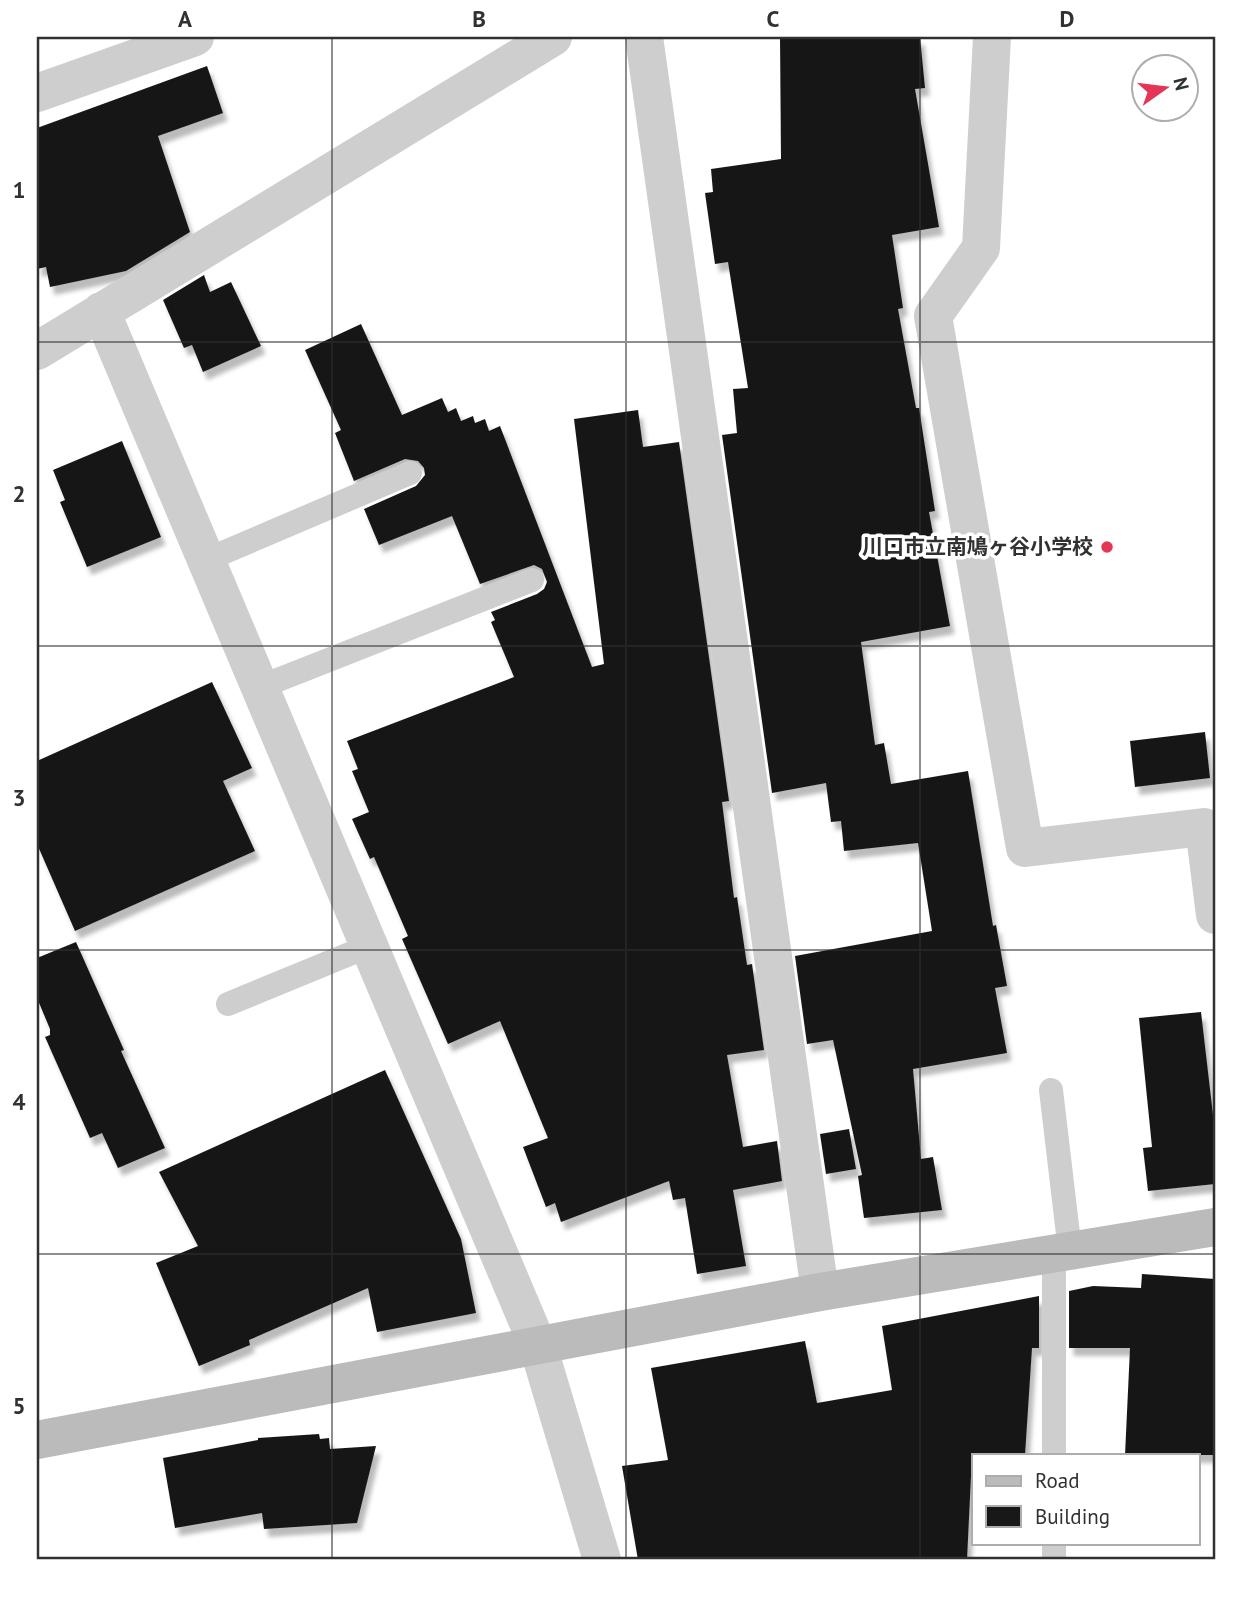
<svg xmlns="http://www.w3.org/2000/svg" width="1252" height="1597" viewBox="0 0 1252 1597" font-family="'PT Sans','Noto Sans JP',sans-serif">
	<defs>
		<filter id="shadow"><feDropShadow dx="4.5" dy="8" stdDeviation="2" flood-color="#0004"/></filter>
	</defs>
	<rect width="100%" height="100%" fill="#fff"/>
	<path fill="#181818" filter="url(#shadow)" d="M 780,37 L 920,37 L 925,88 L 915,89 L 939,227 L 892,235 L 903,308 L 898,309 L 916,408 L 919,408 L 935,511 L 929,512 L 950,626 L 861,642 L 875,745 L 884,743 L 891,784 L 968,771 L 993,926 L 996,925 L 1007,986 L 995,988 L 1007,1053 L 913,1069 L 921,1159 L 933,1157 L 942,1210 L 864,1218 L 858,1176 L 862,1175 L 833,1040 L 807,1044 L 795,956 L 932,931 L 918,843 L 844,851 L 841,821 L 831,822 L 826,783 L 772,793 L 722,435 L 737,433 L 733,389 L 748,388 L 728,262 L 715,264 L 705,193 L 713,192 L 711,169 L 781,159 Z
		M 207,66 L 223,113 L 158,136 L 190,232 L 126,271 L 50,287 L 46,267 L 37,269 L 37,128 Z
		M 204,275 L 210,292 L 231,282 L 261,346 L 203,372 L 192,345 L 184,348 L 163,300 Z
		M 361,324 L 402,415 L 442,398 L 448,412 L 456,408 L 461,421 L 473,416 L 475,423 L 485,419 L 489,431 L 500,426 L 592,667 L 604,664 L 574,419 L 638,410 L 643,447 L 679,442 L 729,801 L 722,802 L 734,898 L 737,897 L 747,965 L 752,964 L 764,1050 L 727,1055 L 743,1147 L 777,1141 L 782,1181 L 733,1190 L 746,1266 L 697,1274 L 685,1198 L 673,1200 L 669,1181 L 561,1222 L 555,1203 L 546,1207 L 523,1147 L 548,1138 L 500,1021 L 448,1044 L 402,939 L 408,936 L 374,857 L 370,859 L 352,819 L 369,812 L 352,771 L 358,769 L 347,741 L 514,677 L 491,622 L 495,620 L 491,612 L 537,594 L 544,589 L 547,582 L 542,569 L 534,565 L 480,584 L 452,516 L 379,545 L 364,509 L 416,486 L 425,475 L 424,468 L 418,461 L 405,459 L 354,481 L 335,433 L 341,430 L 305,350 Z
		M 122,441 L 161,537 L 87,567 L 60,502 L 65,500 L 53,470 Z
		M 212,682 L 252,768 L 223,781 L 255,851 L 75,931 L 37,844 L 37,761 Z
		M 1205,732 L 1210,778 L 1135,787 L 1130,741 Z
		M 76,942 L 124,1050 L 121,1051 L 165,1148 L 118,1168 L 102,1133 L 90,1138 L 45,1037 L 50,1035 L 50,1029 L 37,998 L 37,958 Z
		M 1201,1012 L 1215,1132 L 1215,1184 L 1148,1191 L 1143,1148 L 1152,1147 L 1139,1018 Z
		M 385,1070 L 461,1239 L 476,1313 L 377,1332 L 368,1288 L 249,1340 L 250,1345 L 199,1366 L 156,1263 L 198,1246 L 159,1172 Z
		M 849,1129 L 856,1169 L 826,1174 L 820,1134 Z
		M 1142,1274 L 1215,1279 L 1215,1455 L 1125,1455 L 1130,1348 L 1069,1348 L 1069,1291 L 1093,1286 L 1141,1288 Z
		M 1039,1296 L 1039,1348 L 1032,1348 L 1025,1455 L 972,1455 L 967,1560 L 883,1557 L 844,1560 L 638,1560 L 622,1466 L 668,1460 L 651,1368 L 805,1341 L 817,1403 L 892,1390 L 882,1326 Z
		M 319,1434 L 320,1439 L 329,1438 L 330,1449 L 376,1446 L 357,1523 L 264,1529 L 262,1513 L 175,1528 L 163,1458 L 258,1440 L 258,1438 Z"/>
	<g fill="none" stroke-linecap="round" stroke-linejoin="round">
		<path stroke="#cecece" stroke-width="24" d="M 206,560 L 410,473
			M 260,687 L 532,580
			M 228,1004 L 369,946
			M 1051,1090 L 1070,1251
			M 1054,1254 L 1054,1455
			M 1054,1543 L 1054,1560"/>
		<path stroke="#cecece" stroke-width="38" d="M 644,37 L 820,1292
			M 992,37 L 981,248 L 933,316 L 1025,848 L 1204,827 L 1215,915
			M 37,93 L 195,37
			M 101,311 L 538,1346 L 602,1560
			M 37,351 L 553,37"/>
		<path stroke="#bbb" stroke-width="38" d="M 37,1440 L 820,1292 L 1215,1227"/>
	</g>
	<path fill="none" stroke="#313131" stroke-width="2" stroke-opacity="0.55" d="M 332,37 L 332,1560M 626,37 L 626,1560M 920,37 L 920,1560M 37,342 L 1215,342M 37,646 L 1215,646M 37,950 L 1215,950M 37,1254 L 1215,1254"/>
	<circle fill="#e53557" stroke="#fff" stroke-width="2.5" cx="1107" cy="547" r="7"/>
	<g text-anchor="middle" stroke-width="7" stroke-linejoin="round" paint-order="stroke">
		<g font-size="21" font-weight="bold" fill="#313131" stroke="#fff" text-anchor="end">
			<text x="1093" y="554">川口市立南鳩ヶ谷小学校</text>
		</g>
	</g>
	<rect width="1252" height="1597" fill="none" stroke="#ffffff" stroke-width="77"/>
	<rect x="972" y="1454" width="228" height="91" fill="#ffffff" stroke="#adadad" stroke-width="2"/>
	<rect x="986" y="1476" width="35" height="10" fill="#bbbbbb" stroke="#adadad" stroke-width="2"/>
	<text x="1035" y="1488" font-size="21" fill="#313131">Road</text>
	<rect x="986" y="1506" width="35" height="21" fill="#181818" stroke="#adadad" stroke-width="2"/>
	<text x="1035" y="1524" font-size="21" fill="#313131">Building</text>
	<g transform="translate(1165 88) rotate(76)"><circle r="33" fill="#ffffff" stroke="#adadad" stroke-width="2"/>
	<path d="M0-5L12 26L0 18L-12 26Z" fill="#e53557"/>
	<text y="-10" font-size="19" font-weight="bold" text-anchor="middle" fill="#313131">N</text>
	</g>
	<rect x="38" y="38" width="1176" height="1520" fill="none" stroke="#313131" stroke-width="2.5"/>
	<g font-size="23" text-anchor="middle" font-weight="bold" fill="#313131">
		<text x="185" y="27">A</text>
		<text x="479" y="27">B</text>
		<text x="773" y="27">C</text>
		<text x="1067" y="27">D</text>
		<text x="19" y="198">1</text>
		<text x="19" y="502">2</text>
		<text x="19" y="806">3</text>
		<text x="19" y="1110">4</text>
		<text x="19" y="1414">5</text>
	</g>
</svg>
